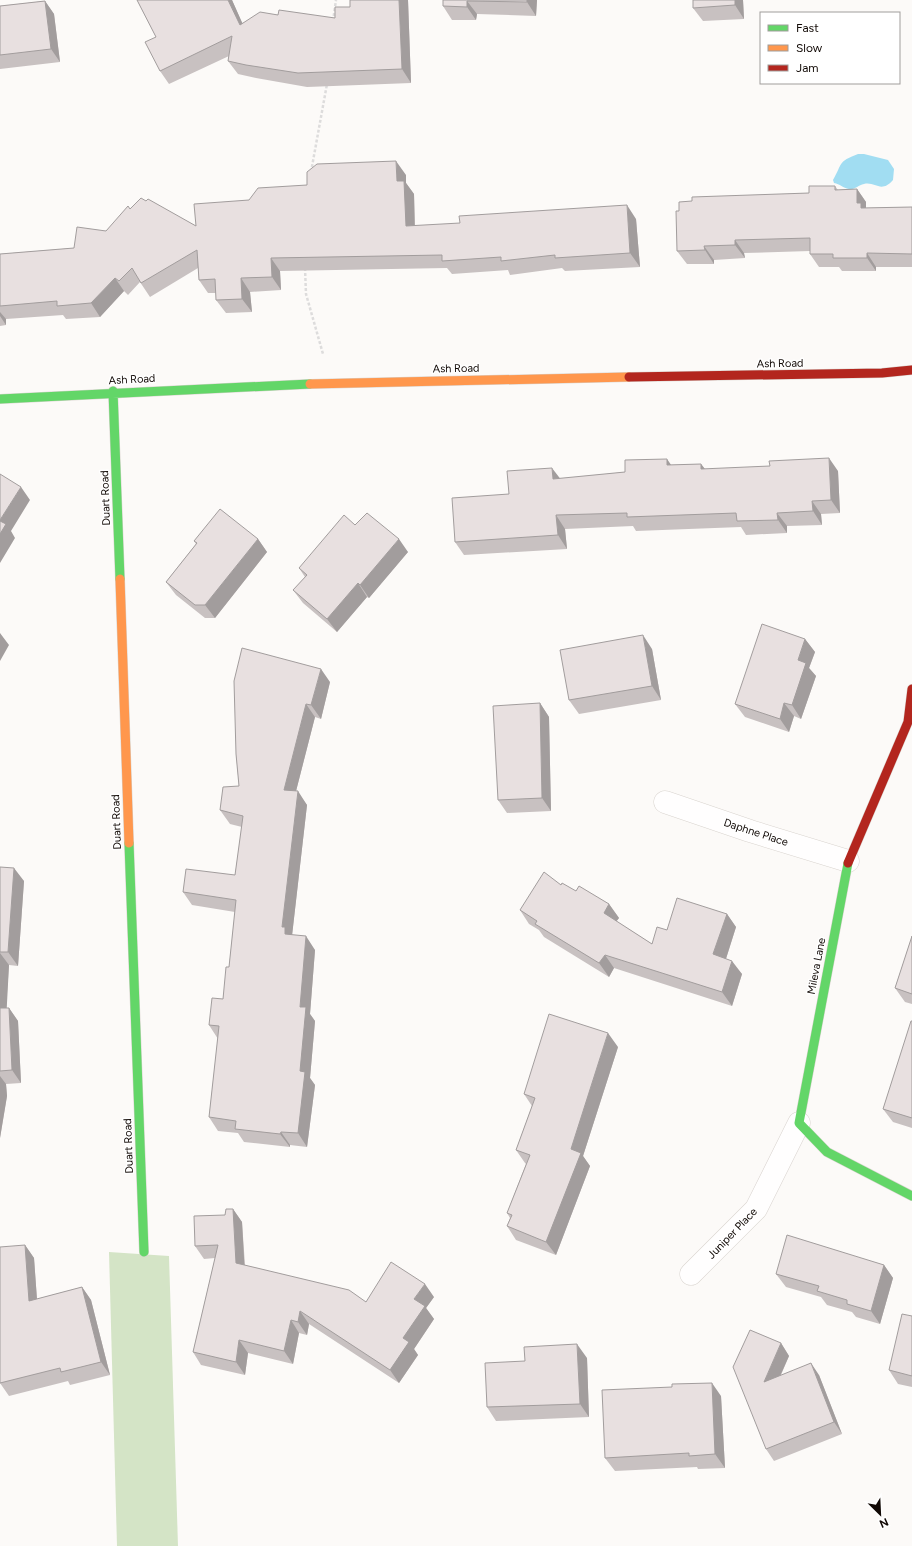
<svg xmlns="http://www.w3.org/2000/svg" width="912" height="1546" viewBox="0 0 912 1546" font-family="Figtree,sans-serif">
	<rect width="100%" height="100%" fill="#fcfaf8"/>
	<path fill="#d4e4c6" d="M 109,1252 L 169,1256 L 178,1546 L 117,1546 Z"/>
	<path fill="#a1ddf2" d="M 858,154 L 864,154 L 888,160 L 894,169 L 893,180 C 881,194 875,181 864,184 C 858,185 855,190 849,189 C 843,188 840,184 834,183 L 833,180 C 843,163 837,162 858,154 Z"/>
	<g fill="none" stroke-linecap="round" stroke-linejoin="round">
		<g stroke="#d9d4cf" stroke-width="23">
			<path id="street" d="M 665,802 L 750,831 L 848,861
				M 691,1274 L 756,1209 L 799,1123"/>
		</g>
		<g stroke="#d9d4cf" stroke-width="10">
			<path id="fast" d="M 113,391 L 120,579
				M 0,399 L 310,384
				M 129,843 L 144,1252
				M 848,863 L 799,1123 L 827,1152 L 912,1196"/>
		</g>
		<g stroke="#d9d4cf" stroke-width="10">
			<path id="slow" d="M 310,384 L 629,377
				M 120,579 L 129,843"/>
		</g>
		<g stroke="#d9d4cf" stroke-width="10">
			<path id="jam" d="M 629,377 L 882,373 L 912,370
				M 848,863 L 908,722 L 912,689"/>
		</g>
		<path stroke="#dddcdc" stroke-width="2.5" stroke-dasharray="3 2" stroke-linecap="butt" d="M 333,21 L 336,0
			M 311,172 L 327,84
			M 305,268 L 306,294 L 323,354"/>
		<use href="#street" stroke="#fffefe" stroke-width="22"/>
		<use href="#fast" stroke="#63d668" stroke-width="9"/>
		<use href="#slow" stroke="#ff974d" stroke-width="9"/>
		<use href="#jam" stroke="#b3261e" stroke-width="9"/>
	</g>
	<path fill="#c8c1c1" d="M 137,0 L 232,0 L 242,23 L 278,15 L 335,18 L 350,7 L 408,0 L 411,83 L 307,87 L 256,78 L 238,74 L 228,61 L 229,56 L 169,84 L 160,71 L 156,37 Z
		M 443,0 L 537,0 L 536,16 L 477,14 L 476,20 L 452,20 L 443,6 Z
		M 693,0 L 743,0 L 744,19 L 703,21 L 693,8 Z
		M 45,1 L 54,14 L 60,62 L 0,69 L 0,6 Z
		M 406,175 L 406,183 L 414,194 L 415,226 L 636,219 L 640,267 L 565,271 L 562,268 L 510,275 L 508,270 L 452,274 L 447,268 L 280,271 L 281,290 L 250,292 L 252,312 L 226,313 L 216,300 L 216,293 L 208,293 L 199,280 L 198,268 L 150,297 L 140,282 L 128,295 L 124,291 L 100,317 L 66,319 L 63,315 L 6,319 L 6,325 L 0,326 L 0,254 L 74,248 L 106,231 L 130,209 L 146,201 L 196,226 L 249,200 L 307,185 Z
		M 835,186 L 838,190 L 857,189 L 866,202 L 866,208 L 912,207 L 912,267 L 876,267 L 876,271 L 842,271 L 839,267 L 819,267 L 810,254 L 810,251 L 744,253 L 745,258 L 714,260 L 714,264 L 687,264 L 677,251 L 679,211 L 692,201 L 809,193 Z
		M 701,464 L 705,469 L 838,471 L 840,513 L 821,514 L 822,525 L 787,526 L 787,533 L 746,535 L 741,527 L 636,531 L 633,526 L 565,529 L 567,549 L 464,555 L 455,542 L 509,494 L 560,479 L 625,472 L 671,465 Z
		M 355,525 L 408,552 L 369,598 L 367,597 L 337,632 L 303,603 L 293,590 L 305,577 L 299,568 Z
		M 258,539 L 267,552 L 215,618 L 205,618 L 176,595 L 166,582 L 196,544 L 194,541 Z
		M 805,639 L 815,652 L 809,668 L 816,676 L 801,719 L 794,716 L 789,732 L 745,717 L 735,704 Z
		M 652,649 L 661,700 L 579,714 L 569,700 Z
		M 330,682 L 321,719 L 315,717 L 296,791 L 307,805 L 292,935 L 315,950 L 310,1014 L 315,1021 L 310,1078 L 315,1085 L 307,1147 L 290,1145 L 290,1147 L 244,1142 L 238,1133 L 218,1131 L 209,1117 L 218,1039 L 209,1025 L 223,999 L 229,967 L 235,912 L 192,905 L 183,892 L 235,875 L 242,827 L 230,824 L 220,810 L 239,786 L 236,754 Z
		M 540,703 L 549,717 L 551,811 L 507,813 L 498,800 Z
		M 0,867 L 24,881 L 18,966 L 9,965 L 6,1008 L 9,1008 L 18,1021 L 21,1083 L 6,1084 L 7,1096 L 0,1138 Z
		M 576,891 L 609,904 L 619,918 L 616,921 L 652,944 L 667,930 L 727,914 L 736,927 L 726,959 L 742,974 L 732,1006 L 614,968 L 609,977 L 544,937 L 539,930 L 529,924 L 520,910 Z
		M 912,936 L 912,1004 L 905,1002 L 895,988 Z
		M 912,1021 L 912,1128 L 893,1122 L 883,1109 Z
		M 618,1047 L 583,1156 L 590,1166 L 556,1255 L 516,1240 L 507,1226 L 510,1218 L 507,1213 L 526,1164 L 525,1163 L 516,1150 L 532,1106 L 524,1094 Z
		M 233,1209 L 242,1222 L 245,1265 L 366,1302 L 434,1297 L 426,1308 L 434,1319 L 414,1349 L 418,1355 L 399,1383 L 309,1324 L 307,1335 L 299,1333 L 293,1364 L 248,1353 L 245,1375 L 201,1365 L 193,1352 L 215,1258 L 204,1259 L 195,1246 L 225,1215 Z
		M 25,1245 L 34,1258 L 37,1299 L 82,1287 L 91,1300 L 110,1375 L 70,1385 L 68,1381 L 9,1396 L 0,1383 Z
		M 884,1265 L 893,1278 L 880,1324 L 856,1317 L 852,1312 L 827,1305 L 821,1297 L 786,1287 L 776,1274 Z
		M 912,1316 L 912,1387 L 898,1384 L 889,1370 Z
		M 781,1343 L 789,1356 L 781,1375 L 819,1375 L 842,1434 L 774,1461 L 766,1449 Z
		M 587,1358 L 589,1417 L 496,1421 L 487,1407 L 525,1361 Z
		M 721,1396 L 725,1468 L 698,1469 L 697,1467 L 615,1471 L 605,1458 Z"/>
	<path fill="#a29d9d" d="M 228,0 L 232,0 L 249,38 L 240,25 Z
		M 399,0 L 408,0 L 411,83 L 402,69 Z
		M 527,0 L 537,0 L 536,16 L 527,2 Z
		M 735,0 L 743,0 L 744,19 L 735,5 Z
		M 45,1 L 54,14 L 60,62 L 51,49 Z
		M 467,1 L 477,14 L 476,20 L 467,7 Z
		M 396,161 L 406,175 L 406,183 L 414,194 L 415,240 L 406,226 L 397,181 Z
		M 857,189 L 866,202 L 866,211 L 870,222 L 857,203 Z
		M 627,205 L 636,219 L 640,267 L 630,253 Z
		M 735,240 L 744,253 L 745,258 L 735,245 Z
		M 704,246 L 714,260 L 714,264 L 705,250 Z
		M 867,253 L 876,267 L 876,271 L 867,258 Z
		M 271,258 L 280,271 L 281,290 L 272,277 Z
		M 115,278 L 124,291 L 100,317 L 91,303 Z
		M 241,278 L 250,292 L 252,312 L 242,299 Z
		M 0,312 L 6,319 L 6,325 L 0,316 Z
		M 829,458 L 838,471 L 840,513 L 831,500 Z
		M 667,459 L 676,472 L 667,465 Z
		M 701,464 L 711,477 L 701,469 Z
		M 552,468 L 562,481 L 553,479 Z
		M 21,487 L 30,500 L 11,531 L 15,538 L 0,563 L 0,520 Z
		M 812,501 L 821,514 L 822,525 L 813,511 Z
		M 777,513 L 787,526 L 787,533 L 778,520 Z
		M 556,515 L 565,529 L 567,549 L 558,535 Z
		M 258,539 L 267,552 L 215,618 L 205,605 Z
		M 399,539 L 408,552 L 369,598 L 360,585 Z
		M 358,583 L 367,597 L 337,632 L 327,619 Z
		M 0,633 L 9,645 L 0,661 Z
		M 643,635 L 652,649 L 661,700 L 652,686 Z
		M 805,639 L 815,652 L 809,668 L 816,676 L 801,719 L 792,705 L 798,660 Z
		M 321,669 L 330,682 L 321,719 L 311,705 Z
		M 540,703 L 549,717 L 551,811 L 542,798 Z
		M 784,703 L 794,716 L 789,732 L 780,719 Z
		M 306,704 L 315,717 L 293,803 L 284,790 Z
		M 298,791 L 307,805 L 292,936 L 285,934 L 282,927 Z
		M 14,868 L 24,881 L 18,966 L 8,952 Z
		M 609,904 L 619,918 L 613,926 L 604,913 Z
		M 727,914 L 736,927 L 723,968 L 713,954 Z
		M 306,936 L 315,950 L 310,1014 L 315,1021 L 310,1078 L 315,1085 L 307,1147 L 298,1133 L 300,1071 L 300,1007 Z
		M 0,953 L 9,965 L 6,1022 L 0,1014 Z
		M 605,955 L 614,968 L 609,977 L 599,963 Z
		M 732,961 L 742,974 L 732,1006 L 722,992 Z
		M 9,1008 L 18,1021 L 21,1083 L 12,1070 Z
		M 608,1033 L 618,1047 L 583,1156 L 590,1166 L 556,1255 L 546,1242 L 571,1149 Z
		M 0,1076 L 6,1084 L 7,1096 L 0,1138 Z
		M 281,1132 L 290,1145 L 290,1147 L 280,1134 Z
		M 233,1209 L 242,1222 L 245,1276 L 236,1263 Z
		M 25,1245 L 34,1258 L 38,1314 L 29,1301 Z
		M 884,1265 L 893,1278 L 880,1324 L 871,1311 Z
		M 425,1284 L 434,1297 L 426,1308 L 434,1319 L 414,1349 L 418,1355 L 399,1383 L 390,1370 L 414,1299 Z
		M 82,1287 L 91,1300 L 110,1375 L 101,1362 Z
		M 300,1311 L 309,1324 L 307,1335 L 298,1322 Z
		M 291,1320 L 299,1333 L 293,1364 L 284,1351 Z
		M 239,1340 L 248,1353 L 245,1375 L 236,1362 Z
		M 781,1343 L 789,1356 L 772,1394 L 764,1382 Z
		M 577,1344 L 587,1358 L 589,1417 L 580,1404 Z
		M 811,1363 L 819,1375 L 842,1434 L 834,1422 Z
		M 712,1383 L 721,1396 L 725,1468 L 715,1454 Z"/>
	<path fill="#e8e0e0" stroke="#a29d9d" d="M 137,0 L 228,0 L 240,25 L 260,12 L 278,15 L 279,10 L 335,18 L 335,7 L 350,7 L 350,0 L 399,0 L 402,69 L 298,73 L 246,65 L 228,61 L 232,36 L 160,71 L 145,42 L 156,37 Z
		M 443,0 L 527,0 L 527,2 L 467,1 L 467,7 L 443,6 Z
		M 693,0 L 735,0 L 735,5 L 693,8 Z
		M 45,1 L 51,49 L 0,55 L 0,6 Z
		M 396,161 L 397,181 L 404,181 L 406,226 L 460,223 L 459,216 L 627,205 L 630,253 L 555,258 L 555,255 L 501,261 L 501,257 L 442,261 L 442,255 L 271,258 L 272,277 L 241,278 L 242,299 L 216,300 L 215,279 L 199,280 L 197,250 L 141,283 L 132,268 L 119,281 L 115,278 L 91,303 L 57,306 L 57,301 L 0,306 L 0,254 L 74,248 L 77,227 L 106,231 L 128,206 L 130,209 L 141,198 L 146,201 L 148,199 L 196,226 L 194,204 L 249,200 L 258,188 L 307,185 L 307,172 L 317,164 Z
		M 809,186 L 835,186 L 835,190 L 857,189 L 857,203 L 861,203 L 861,208 L 912,207 L 912,254 L 867,253 L 867,258 L 833,258 L 833,254 L 810,254 L 810,238 L 735,240 L 735,245 L 704,246 L 705,250 L 677,251 L 676,211 L 679,211 L 679,202 L 692,201 L 692,197 L 809,193 Z
		M 829,458 L 831,500 L 812,501 L 813,511 L 777,513 L 778,520 L 737,521 L 736,513 L 627,517 L 627,513 L 556,515 L 558,535 L 455,542 L 452,498 L 509,494 L 507,471 L 552,468 L 553,479 L 625,472 L 625,460 L 667,459 L 667,465 L 701,464 L 701,469 L 770,466 L 769,461 Z
		M 0,474 L 21,487 L 0,520 Z
		M 220,509 L 258,539 L 205,605 L 195,605 L 166,582 L 197,543 L 194,541 Z
		M 367,513 L 399,539 L 360,585 L 358,583 L 327,619 L 293,590 L 307,575 L 299,568 L 344,515 L 355,525 Z
		M 0,521 L 6,524 L 0,534 Z
		M 762,624 L 805,639 L 798,660 L 806,663 L 792,705 L 784,703 L 780,719 L 735,704 Z
		M 643,635 L 652,686 L 569,700 L 560,650 Z
		M 242,648 L 321,669 L 311,705 L 306,704 L 284,790 L 298,791 L 282,927 L 285,927 L 285,934 L 306,936 L 300,1007 L 306,1007 L 300,1071 L 305,1072 L 298,1133 L 281,1132 L 280,1134 L 235,1129 L 236,1121 L 209,1117 L 219,1026 L 209,1025 L 212,998 L 223,999 L 226,967 L 229,967 L 236,900 L 183,892 L 186,869 L 235,875 L 243,816 L 220,810 L 223,787 L 239,786 L 236,754 L 234,681 Z
		M 540,703 L 542,798 L 498,800 L 493,706 Z
		M 0,867 L 14,868 L 8,952 L 0,952 Z
		M 544,872 L 561,885 L 562,883 L 576,891 L 579,886 L 609,904 L 604,913 L 652,944 L 657,927 L 667,930 L 677,898 L 727,914 L 713,954 L 732,961 L 722,992 L 605,955 L 599,963 L 535,924 L 537,921 L 520,910 Z
		M 912,936 L 912,994 L 895,988 Z
		M 0,1008 L 9,1008 L 12,1070 L 0,1071 Z
		M 549,1014 L 608,1033 L 571,1149 L 581,1153 L 546,1242 L 507,1226 L 512,1215 L 507,1213 L 530,1155 L 516,1150 L 535,1098 L 524,1094 Z
		M 911,1021 L 912,1021 L 912,1118 L 883,1109 Z
		M 226,1209 L 233,1209 L 236,1263 L 349,1290 L 366,1302 L 391,1262 L 425,1284 L 414,1299 L 425,1306 L 403,1338 L 409,1342 L 390,1370 L 300,1311 L 298,1322 L 291,1320 L 284,1351 L 239,1340 L 236,1362 L 193,1352 L 218,1245 L 195,1246 L 194,1216 L 225,1215 Z
		M 787,1235 L 884,1265 L 871,1311 L 847,1304 L 847,1300 L 817,1291 L 819,1286 L 776,1274 Z
		M 25,1245 L 29,1301 L 82,1287 L 101,1362 L 61,1372 L 60,1368 L 0,1383 L 0,1247 Z
		M 902,1314 L 912,1316 L 912,1376 L 889,1370 Z
		M 750,1330 L 781,1343 L 764,1382 L 811,1363 L 834,1422 L 766,1449 L 733,1367 Z
		M 577,1344 L 580,1404 L 487,1407 L 485,1363 L 525,1361 L 524,1347 Z
		M 712,1383 L 715,1454 L 689,1456 L 689,1453 L 605,1458 L 602,1390 L 672,1387 L 672,1384 Z"/>
	<g text-anchor="middle" stroke-width="3" stroke-linejoin="round" paint-order="stroke">
		<g font-size="11" fill="#110905" stroke="#fff">
			<text transform="translate(780 363) rotate(-1)" y="4">Ash Road</text>
			<text transform="translate(456 368) rotate(-1)" y="4">Ash Road</text>
			<text transform="translate(132 379) rotate(-3)" y="4">Ash Road</text>
			<text transform="translate(105 498) rotate(-92)" y="4">Duart Road</text>
			<text transform="translate(116 822) rotate(-92)" y="4">Duart Road</text>
			<text transform="translate(756 832) rotate(18)" y="4">Daphne Place</text>
			<text transform="translate(816 966) rotate(-79)" y="4">Mileva Lane</text>
			<text transform="translate(128 1146) rotate(-92)" y="4">Duart Road</text>
			<text transform="translate(732 1233) rotate(-46)" y="4">Juniper Place</text>
		</g>
	</g>
	<rect x="760" y="12" width="140" height="72" fill="#ffffff" stroke="#a09d9b"/>
	<rect x="768" y="25" width="20" height="6" fill="#63d668" stroke="#a09d9b"/>
	<text x="796" y="32" font-size="12" fill="#110905">Fast</text>
	<rect x="768" y="45" width="20" height="6" fill="#ff974d" stroke="#a09d9b"/>
	<text x="796" y="52" font-size="12" fill="#110905">Slow</text>
	<rect x="768" y="65" width="20" height="6" fill="#b3261e" stroke="#a09d9b"/>
	<text x="796" y="72" font-size="12" fill="#110905">Jam</text>
	<g transform="translate(880 1514) rotate(156)" stroke="#ffffff" stroke-width="3" paint-order="stroke">
	<path d="M0-3L7 15L0 10L-7 15Z" fill="#110905"/>
	<text y="-6" font-size="11" font-weight="bold" text-anchor="middle" fill="#110905">N</text>
	</g>
</svg>
